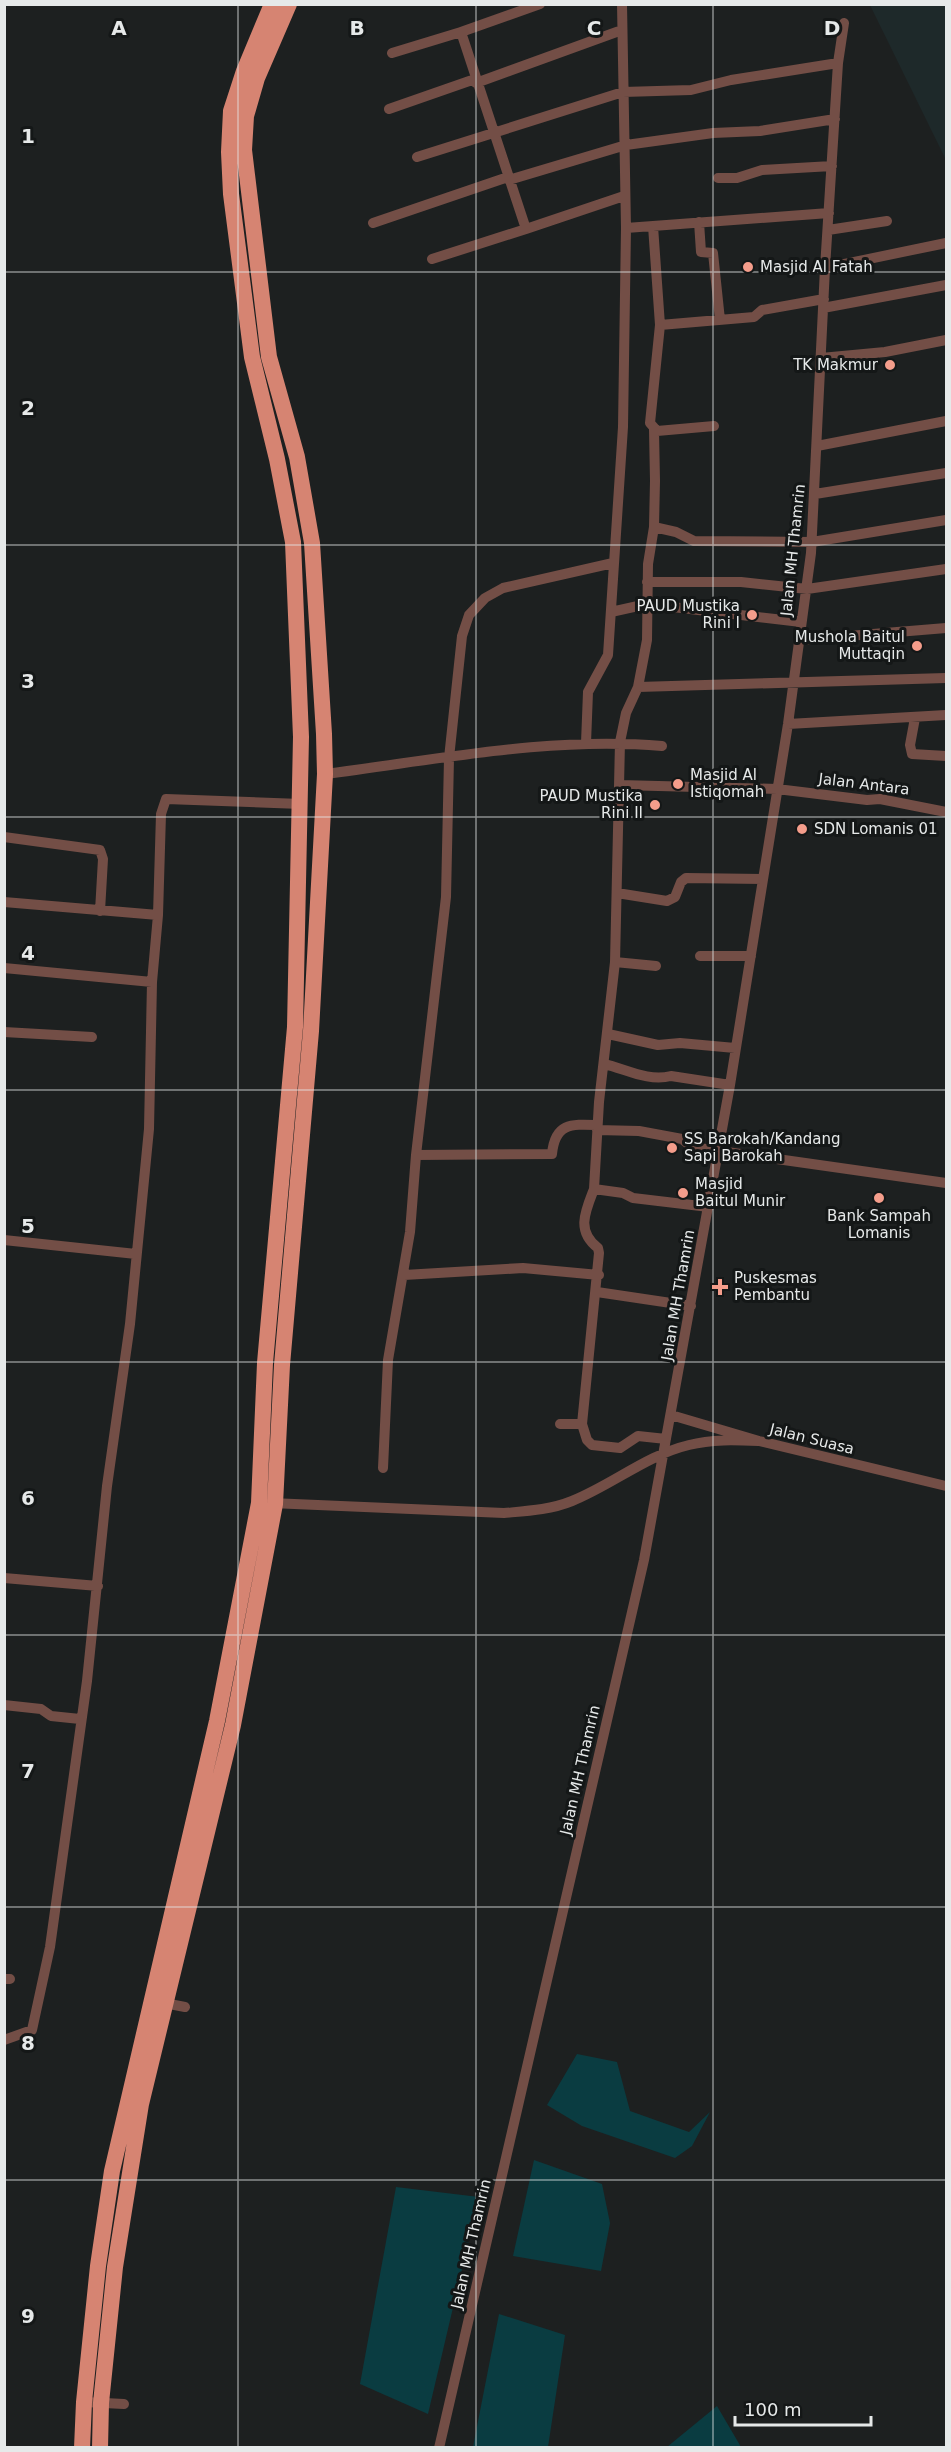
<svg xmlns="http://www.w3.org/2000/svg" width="951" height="2452" viewBox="0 0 951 2452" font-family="'DejaVu Sans',sans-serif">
	<rect width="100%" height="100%" fill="#1d2020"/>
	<path fill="#1e292a" d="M 870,5 L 946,5 L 946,160 Z"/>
	<path fill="#0a3c41" d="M 577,2054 L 617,2062 L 630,2111 L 689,2132 L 710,2112 L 692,2146 L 675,2158 L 582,2126 L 547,2105 Z
		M 534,2160 L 602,2184 L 610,2223 L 601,2271 L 513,2256 Z
		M 396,2187 L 479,2197 L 428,2414 L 360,2384 Z
		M 499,2314 L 565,2335 L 548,2447 L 473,2447 Z
		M 717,2406 L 741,2447 L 667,2447 Z"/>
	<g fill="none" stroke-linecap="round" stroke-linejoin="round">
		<path stroke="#734e46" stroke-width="10" d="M 540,4 L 461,32 L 526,229 L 624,196
			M 392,53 L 461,32
			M 476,83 L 622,30
			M 389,109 L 475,79
			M 417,157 L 623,92 L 691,90 L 731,80 L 838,63
			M 718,178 L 737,178 L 762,170 L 832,166
			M 509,180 L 626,145 L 713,133 L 760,131 L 835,119
			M 699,222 L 701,252 L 713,253 L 720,320
			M 373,223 L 508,177
			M 653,226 L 660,325 L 650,423 L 657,431 L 714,426
			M 626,228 L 829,213
			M 828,230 L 887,221
			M 432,259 L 526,229
			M 825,268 L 946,243
			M 823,308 L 946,285
			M 660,325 L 754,317 L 762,310 L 824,299
			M 821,358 L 885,352 L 946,340
			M 817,446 L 946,421
			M 815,494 L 946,473
			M 654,527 L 676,532 L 694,541 L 812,542 L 946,520
			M 647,582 L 741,582 L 807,589 L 946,569
			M 611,612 L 647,604 L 801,622
			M 800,640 L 946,628
			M 638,687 L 946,678
			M 915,718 L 910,745 L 912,754 L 946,756
			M 788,724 L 946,715
			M 586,743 L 588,692 L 608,655 L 623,427 L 626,228 L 622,4
			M 325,774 C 436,760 550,736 662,746
			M 620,785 L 777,789 L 867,800 L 880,799 L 946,812
			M 4,837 L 100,850 L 103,859 L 100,911
			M 617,893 L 667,901 L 675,897 L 681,882 L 686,878 L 763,879
			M 4,902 L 158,915
			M 700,956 L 751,956
			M 615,962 L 656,966
			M 4,968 L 152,982
			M 4,1032 L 92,1037
			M 608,1034 L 658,1045 L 680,1043 L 735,1048
			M 604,1064 C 626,1069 648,1082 671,1076 L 730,1085
			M 597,1130 L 639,1131 L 682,1139 L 692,1147 L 946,1183
			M 416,1155 L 552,1154 C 555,1123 571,1124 597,1125
			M 594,1189 L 599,1102 L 615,962 L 620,742 L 626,713 L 638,687 L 647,640 L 648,564 L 654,527 L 655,481 L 654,430
			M 4,1240 L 136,1254
			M 404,1275 L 523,1268 L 599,1275
			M 597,1292 L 691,1306
			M 671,1415 L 759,1441 L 946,1486
			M 560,1424 L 582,1424
			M 666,1439 L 638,1436 L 620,1448 L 592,1445 L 587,1440 L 582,1424 L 599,1253 L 598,1248 C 576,1231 585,1212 594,1189 L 623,1193 L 633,1198 L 709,1207
			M 383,1468 L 388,1360 L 410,1232 L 416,1155 L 446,897 L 449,758 L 462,636 L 469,615 L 485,598 L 503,588 L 613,563
			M 271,1503 L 504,1513 C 527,1511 550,1510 572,1501 C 612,1485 647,1455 689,1445 C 712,1439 735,1440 759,1441
			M 4,1578 L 98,1586
			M 4,1705 L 41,1709 L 51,1716 L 80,1719
			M 4,1979 L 10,1979
			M 159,2002 L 185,2007
			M 4,2040 L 32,2030 L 50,1947 L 87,1681 L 107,1486 L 130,1324 L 149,1129 L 152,982 L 158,915 L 161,814 L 166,799 L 301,804
			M 84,2402 L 124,2404
			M 439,2448 L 644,1560 L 730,1085 L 788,724 L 811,553 L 825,268 L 838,63 L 844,23"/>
		<path stroke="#d68472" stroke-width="16" d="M 82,2448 L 84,2402 L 98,2266 L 112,2171 L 217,1721 L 259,1503 L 265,1363 L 295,1027 L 301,737 L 293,542 L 277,459 L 252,357 L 231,194 L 229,152 L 231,111 L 244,71 L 272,4
			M 100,2448 L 101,2403 L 115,2267 L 141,2104 L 233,1725 L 275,1504 L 282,1365 L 311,1031 L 325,774 L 324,734 L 312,543 L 297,457 L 269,357 L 244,150 L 246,116 L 257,78 L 289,4"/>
	</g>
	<path fill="none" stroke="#e6e9e9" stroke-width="1.5" stroke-opacity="0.55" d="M 238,4 L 238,2448M 476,4 L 476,2448M 713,4 L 713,2448M 4,272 L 946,272M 4,545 L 946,545M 4,817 L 946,817M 4,1090 L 946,1090M 4,1362 L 946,1362M 4,1635 L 946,1635M 4,1907 L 946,1907M 4,2180 L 946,2180"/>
	<g fill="#f49d8b" stroke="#141717" stroke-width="2">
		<circle cx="748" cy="267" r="6"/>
		<circle cx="890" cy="365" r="6"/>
		<circle cx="752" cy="615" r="6"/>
		<circle cx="917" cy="646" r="6"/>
		<circle cx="678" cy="784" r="6"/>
		<circle cx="655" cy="805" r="6"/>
		<circle cx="802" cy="829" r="6"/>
		<circle cx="672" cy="1148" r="6"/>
		<circle cx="683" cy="1193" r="6"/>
		<circle cx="879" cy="1198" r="6"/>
		<path d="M717 1278h6v6h6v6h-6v6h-6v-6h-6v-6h6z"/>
	</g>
	<g text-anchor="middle" stroke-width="6" stroke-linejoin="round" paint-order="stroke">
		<g font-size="15" fill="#e6e9e9" stroke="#141717" text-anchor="start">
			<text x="760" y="272">Masjid Al Fatah</text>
			<text x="878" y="370" text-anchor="end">TK Makmur</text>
			<text x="740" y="611" text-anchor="end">PAUD Mustika<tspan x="740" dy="17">Rini I</tspan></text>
			<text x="905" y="642" text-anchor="end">Mushola Baitul<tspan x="905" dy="17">Muttaqin</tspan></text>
			<text x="690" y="780">Masjid Al<tspan x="690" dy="17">Istiqomah</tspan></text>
			<text x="643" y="801" text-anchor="end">PAUD Mustika<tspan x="643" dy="17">Rini II</tspan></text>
			<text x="814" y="834">SDN Lomanis 01</text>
			<text x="684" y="1144">SS Barokah/Kandang<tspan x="684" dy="17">Sapi Barokah</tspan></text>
			<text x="695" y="1189">Masjid<tspan x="695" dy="17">Baitul Munir</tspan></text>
			<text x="879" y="1221" text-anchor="middle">Bank Sampah<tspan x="879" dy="17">Lomanis</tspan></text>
			<text x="734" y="1283">Puskesmas<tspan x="734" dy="17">Pembantu</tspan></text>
		</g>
		<g font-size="15" fill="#e6e9e9" stroke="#141717">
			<text transform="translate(793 550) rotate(-84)" y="5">Jalan MH Thamrin</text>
			<text transform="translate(864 784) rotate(7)" y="5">Jalan Antara</text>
			<text transform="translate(678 1295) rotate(-80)" y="5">Jalan MH Thamrin</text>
			<text transform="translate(812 1439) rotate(14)" y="5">Jalan Suasa</text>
			<text transform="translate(580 1770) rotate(-77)" y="5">Jalan MH Thamrin</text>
			<text transform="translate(471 2244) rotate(-77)" y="5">Jalan MH Thamrin</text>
		</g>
	</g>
	<g font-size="20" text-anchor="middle" font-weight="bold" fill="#e6e9e9" stroke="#141717" stroke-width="6" stroke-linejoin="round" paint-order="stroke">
		<text x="119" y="35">A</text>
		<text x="357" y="35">B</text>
		<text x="594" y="35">C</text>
		<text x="832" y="35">D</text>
		<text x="28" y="143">1</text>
		<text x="28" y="415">2</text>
		<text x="28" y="688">3</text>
		<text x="28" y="960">4</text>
		<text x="28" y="1233">5</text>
		<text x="28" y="1505">6</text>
		<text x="28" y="1778">7</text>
		<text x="28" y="2050">8</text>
		<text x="28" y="2323">9</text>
	</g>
	<rect width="951" height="2452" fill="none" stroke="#e6e9e9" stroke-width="12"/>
	<path d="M735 2416v9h136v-9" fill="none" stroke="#e6e9e9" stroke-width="3"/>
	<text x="744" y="2416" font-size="18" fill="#e6e9e9" stroke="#141717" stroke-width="4.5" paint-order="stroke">100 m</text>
</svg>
